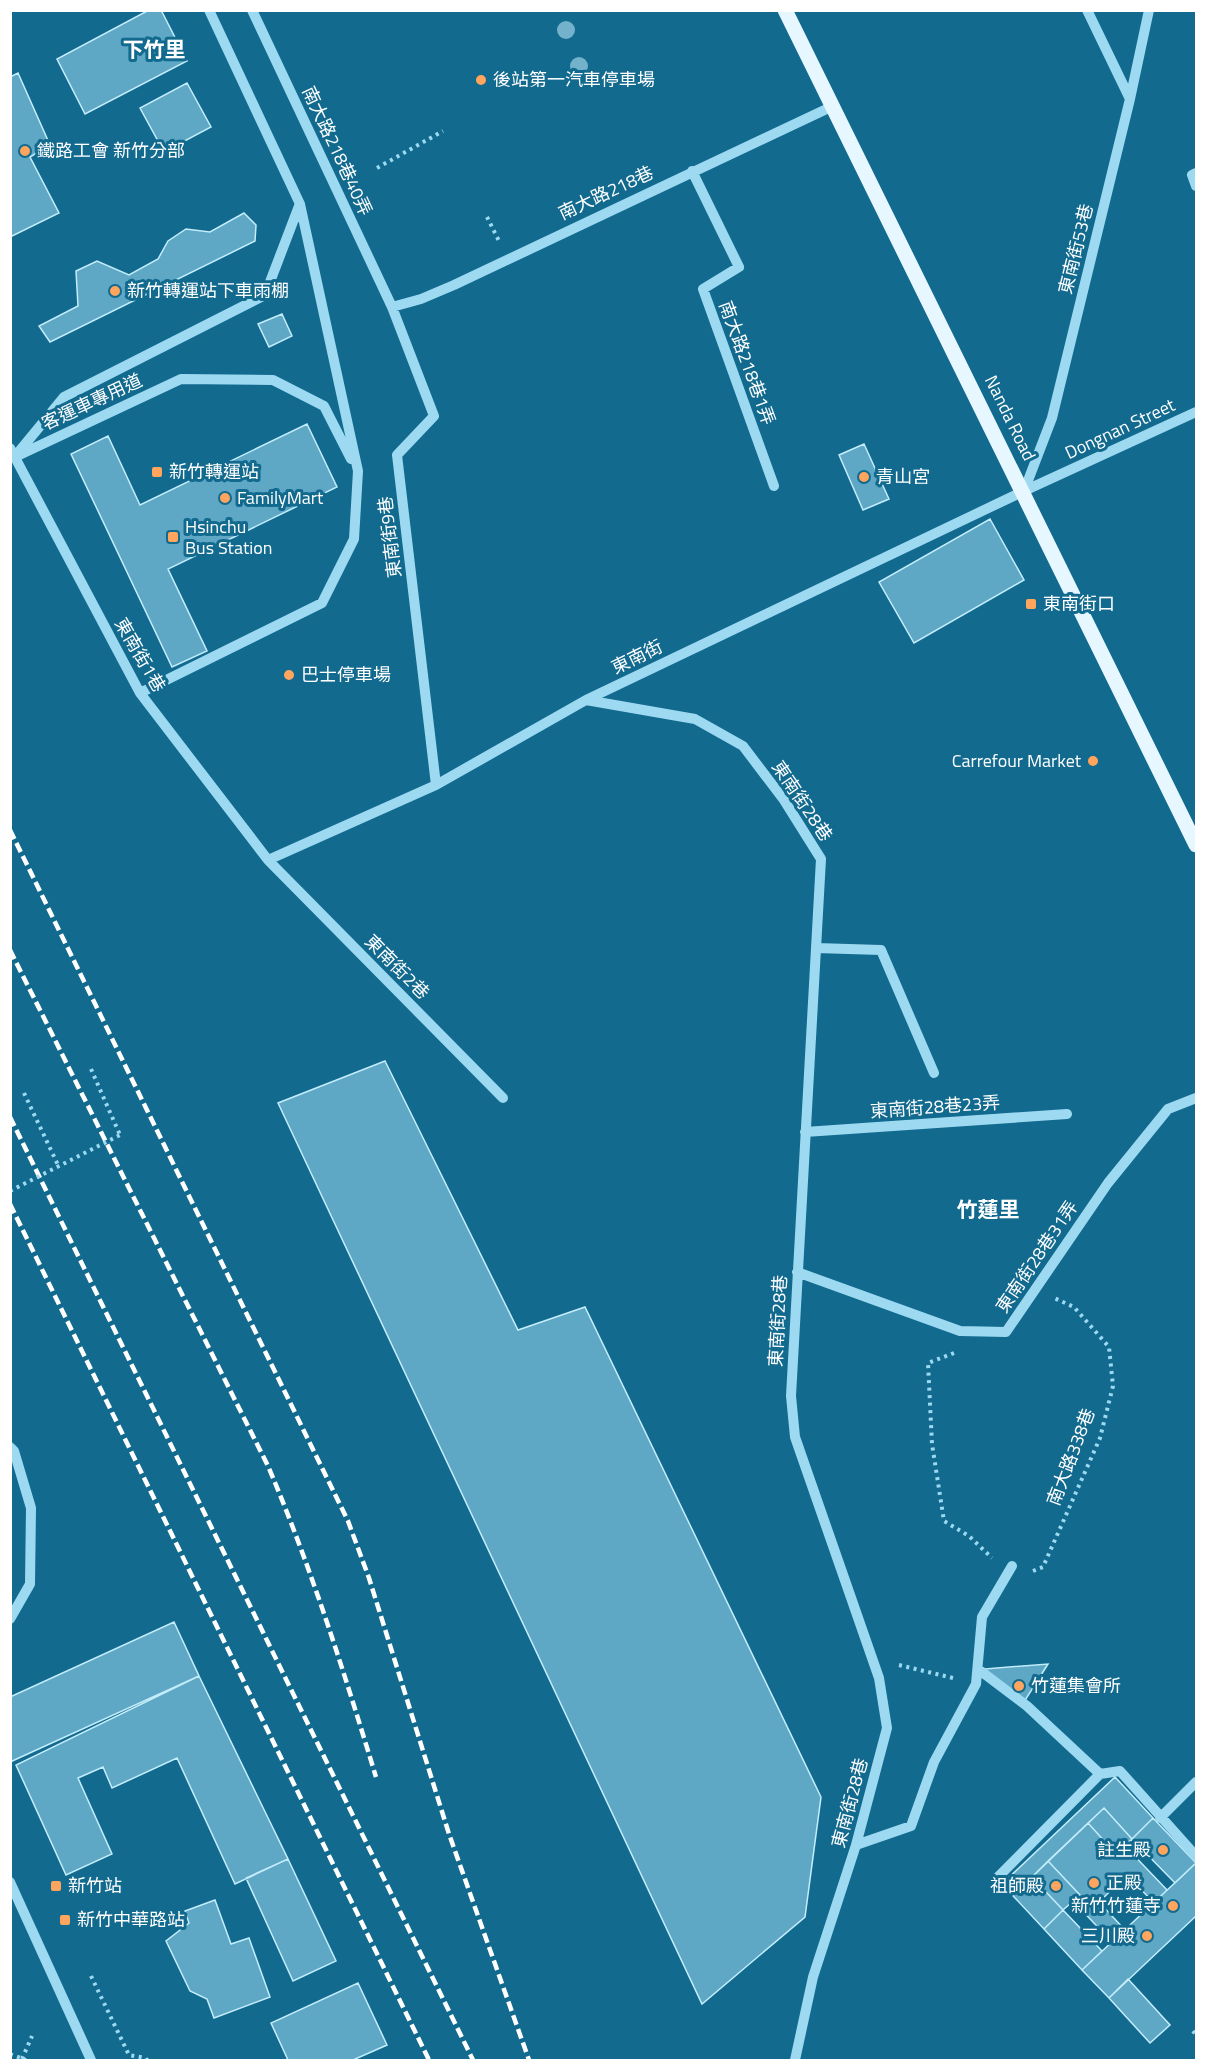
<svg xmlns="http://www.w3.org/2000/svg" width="1207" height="2071" viewBox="0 0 1207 2071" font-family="'Titillium Web','Noto Sans TC',sans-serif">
	<rect width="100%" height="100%" fill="#126a8f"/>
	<path fill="#5ea7c5" stroke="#c4edfc" stroke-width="1.5" d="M 149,10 L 161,10 L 187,61 L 85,114 L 57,59 Z
		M 18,73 L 50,145 L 30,157 L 59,213 L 10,237 L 10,77 Z
		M 187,83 L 211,127 L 164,152 L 140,108 Z
		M 244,213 L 256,225 L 255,241 L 50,342 L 39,326 L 78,306 L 76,271 L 97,261 L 129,275 L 158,259 L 168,241 L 186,229 L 210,232 Z
		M 282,314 L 292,336 L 269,347 L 258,324 Z
		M 307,424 L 337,487 L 168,569 L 207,651 L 172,667 L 71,454 L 108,436 L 140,505 Z
		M 864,444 L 889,499 L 863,510 L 839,455 Z
		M 990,519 L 1024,580 L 914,643 L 879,582 Z
		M 385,1061 L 518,1330 L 585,1307 L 821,1797 L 805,1917 L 702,2004 L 278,1103 Z
		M 174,1622 L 199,1676 L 10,1762 L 10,1697 Z
		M 1048,1664 L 1024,1702 L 984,1669 Z
		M 199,1676 L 288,1859 L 235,1884 L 177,1758 L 112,1788 L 103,1767 L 78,1778 L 112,1854 L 66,1875 L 16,1765 Z
		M 1115,1777 L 1153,1818 L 1132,1839 L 1104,1808 L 1032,1877 L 1063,1910 L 1044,1929 L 1002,1884 Z
		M 1104,1808 L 1132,1839 L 1116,1854 L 1088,1823 Z
		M 1153,1818 L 1196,1863 L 1175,1883 L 1132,1839 Z
		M 1088,1823 L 1116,1854 L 1125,1846 L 1167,1890 L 1154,1903 L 1127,1875 L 1099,1902 L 1125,1930 L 1112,1942 L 1073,1901 L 1080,1895 L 1048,1861 Z
		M 288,1859 L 336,1961 L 293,1981 L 246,1878 Z
		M 1048,1861 L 1080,1895 L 1063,1910 L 1032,1877 Z
		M 1196,1863 L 1196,1916 L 1109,1998 L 1082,1970 Z
		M 215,1900 L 231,1944 L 249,1938 L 270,1997 L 214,2018 L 207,1999 L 190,1991 L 166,1941 L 189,1923 L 185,1911 Z
		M 1063,1910 L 1102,1951 L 1082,1970 L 1044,1929 Z
		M 1128,1979 L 1170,2025 L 1150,2043 L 1109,1998 Z
		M 358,1983 L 387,2045 L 353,2060 L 288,2060 L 271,2023 Z"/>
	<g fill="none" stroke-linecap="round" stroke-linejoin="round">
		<path stroke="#9ddaf1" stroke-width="4" stroke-dasharray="3 4.5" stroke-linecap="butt" d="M 377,168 L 443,131
			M 487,217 L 499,241
			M 91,1069 L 120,1135
			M 24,1093 L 58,1165
			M 954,1353 L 928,1363 L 932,1444 L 944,1521 L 969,1536 L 992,1558
			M 1033,1571 L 1043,1567 L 1100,1438 L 1113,1386 L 1109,1347 L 1074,1307 L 1054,1298
			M 899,1665 L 953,1678
			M 91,1976 L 129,2055 L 146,2058 L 147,2060
			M 1193,2031 L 1196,2035
			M 10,2054 L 26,2060
			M 22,2059 L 32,2036"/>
		<path stroke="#9ddaf1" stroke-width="10" d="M 252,10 L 392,307 L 434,416 L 397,455 L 436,785
			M 1087,10 L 1130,99
			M 692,171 L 739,267 L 703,289 L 774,486
			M 1196,173 L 1192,175 L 1196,186
			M 392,307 L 421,299 L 454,285 L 833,106
			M 10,448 L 140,693 L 268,860 L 503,1098
			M 17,454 L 64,397 L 265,295 L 299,206
			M 15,457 L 181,379 L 273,380 L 324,406 L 351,459
			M 1024,491 L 1052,418 L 1130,99 L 1149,10
			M 140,693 L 322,603 L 354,539 L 358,471 L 300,204 L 209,10
			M 586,700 L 695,719 L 743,746 L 784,800 L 821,859 L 791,1396 L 795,1437 L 879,1678 L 887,1728 L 856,1845 L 813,1977 L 795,2060
			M 268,860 L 436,785 L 586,700 L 1024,491 L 1196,412
			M 816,948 L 881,950 L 934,1073
			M 805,1132 L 1067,1114
			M 797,1272 L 960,1331 L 1006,1332 L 1108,1183 L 1168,1109 L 1196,1098
			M 10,1447 L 14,1451 L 31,1508 L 30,1584 L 10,1619
			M 978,1669 L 1027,1706 L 1100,1774 L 1120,1771 L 1196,1856
			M 1160,1818 L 1196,1782
			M 856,1845 L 911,1826 L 934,1762 L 976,1684 L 982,1617 L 1012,1566
			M 994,1881 L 1100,1774
			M 10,1882 L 91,2060"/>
		<path stroke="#e7f7ff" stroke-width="15" d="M 785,10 L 1196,845"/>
		<path stroke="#fff" stroke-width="4.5" stroke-dasharray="10 4.5" stroke-linecap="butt" d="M 10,830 L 348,1521 L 369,1578 L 449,1834 L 529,2060
			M 10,950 L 268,1466 C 311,1567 344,1672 376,1777
			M 10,1117 L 473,2060
			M 10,1204 L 429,2060"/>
		<path stroke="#9ddaf1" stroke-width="4" stroke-dasharray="3 4.5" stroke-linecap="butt" d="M 10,1191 L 120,1135"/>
	</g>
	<g fill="#74b2cb">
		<circle cx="566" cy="30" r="9"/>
		<circle cx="579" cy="66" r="9"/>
	</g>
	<g fill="#ffa55d" stroke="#126a8f" stroke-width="2">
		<circle cx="481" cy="80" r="6"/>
		<circle cx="25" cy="151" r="6"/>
		<circle cx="115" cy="291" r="6"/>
		<rect x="151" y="466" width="12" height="12" rx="3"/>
		<circle cx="864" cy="477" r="6"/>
		<circle cx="225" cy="498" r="6"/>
		<rect x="167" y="531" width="12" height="12" rx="3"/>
		<rect x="1025" y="598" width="12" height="12" rx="3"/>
		<circle cx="289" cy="675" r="6"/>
		<circle cx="1093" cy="761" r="6"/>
		<circle cx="1019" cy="1686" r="6"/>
		<circle cx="1163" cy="1850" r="6"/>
		<circle cx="1094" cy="1883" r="6"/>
		<rect x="50" y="1880" width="12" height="12" rx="3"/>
		<circle cx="1056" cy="1886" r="6"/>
		<circle cx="1173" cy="1906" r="6"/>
		<rect x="59" y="1914" width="12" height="12" rx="3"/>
		<circle cx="1147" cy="1936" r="6"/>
	</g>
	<g text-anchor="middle" stroke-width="6" stroke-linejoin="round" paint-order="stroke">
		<g font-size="18" fill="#fff" stroke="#126a8f" text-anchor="start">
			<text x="493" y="86">後站第一汽車停車場</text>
			<text x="37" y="157">鐵路工會 新竹分部</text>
			<text x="127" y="297">新竹轉運站下車雨棚</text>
			<text x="169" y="478">新竹轉運站</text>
			<text x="876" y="483">青山宮</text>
			<text x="237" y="504">FamilyMart</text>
			<text x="185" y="533">Hsinchu<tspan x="185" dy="21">Bus Station</tspan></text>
			<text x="1043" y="610">東南街口</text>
			<text x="301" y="681">巴士停車場</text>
			<text x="1081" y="767" text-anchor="end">Carrefour Market</text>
			<text x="1031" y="1692">竹蓮集會所</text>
			<text x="1151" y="1856" text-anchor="end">註生殿</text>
			<text x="1106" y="1889">正殿</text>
			<text x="68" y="1892">新竹站</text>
			<text x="1044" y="1892" text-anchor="end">祖師殿</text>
			<text x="1161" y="1912" text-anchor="end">新竹竹蓮寺</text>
			<text x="77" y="1926">新竹中華路站</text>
			<text x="1135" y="1942" text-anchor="end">三川殿</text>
		</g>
		<g font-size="18" fill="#fff" stroke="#126a8f">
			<text transform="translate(337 151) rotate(65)" y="6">南大路218巷40弄</text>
			<text transform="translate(606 193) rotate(-25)" y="6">南大路218巷</text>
			<text transform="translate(1076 249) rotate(-76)" y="6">東南街53巷</text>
			<text transform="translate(747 363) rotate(70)" y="6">南大路218巷1弄</text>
			<text transform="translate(92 402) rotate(-25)" y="6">客運車專用道</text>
			<text transform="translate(1010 418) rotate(64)" y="6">Nanda Road</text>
			<text transform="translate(1120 429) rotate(-25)" y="6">Dongnan Street</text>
			<text transform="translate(390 537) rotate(-97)" y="6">東南街9巷</text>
			<text transform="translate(140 655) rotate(60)" y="6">東南街1巷</text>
			<text transform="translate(637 657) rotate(-26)" y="6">東南街</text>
			<text transform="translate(802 801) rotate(56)" y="6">東南街28巷</text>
			<text transform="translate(397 967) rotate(45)" y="6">東南街2巷</text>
			<text transform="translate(935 1107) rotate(-4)" y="6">東南街28巷23弄</text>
			<text transform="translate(1037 1257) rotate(-56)" y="6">東南街28巷31弄</text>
			<text transform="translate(778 1321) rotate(-87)" y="6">東南街28巷</text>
			<text transform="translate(1071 1457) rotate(-69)" y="6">南大路338巷</text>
			<text transform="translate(850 1803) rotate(-75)" y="6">東南街28巷</text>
		</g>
		<g font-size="21" font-weight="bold" fill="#fff" stroke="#126a8f">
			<text x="154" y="57">下竹里</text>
			<text x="988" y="1217">竹蓮里</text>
		</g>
	</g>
	<rect width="1207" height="2071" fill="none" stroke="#ffffff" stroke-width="24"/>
</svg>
